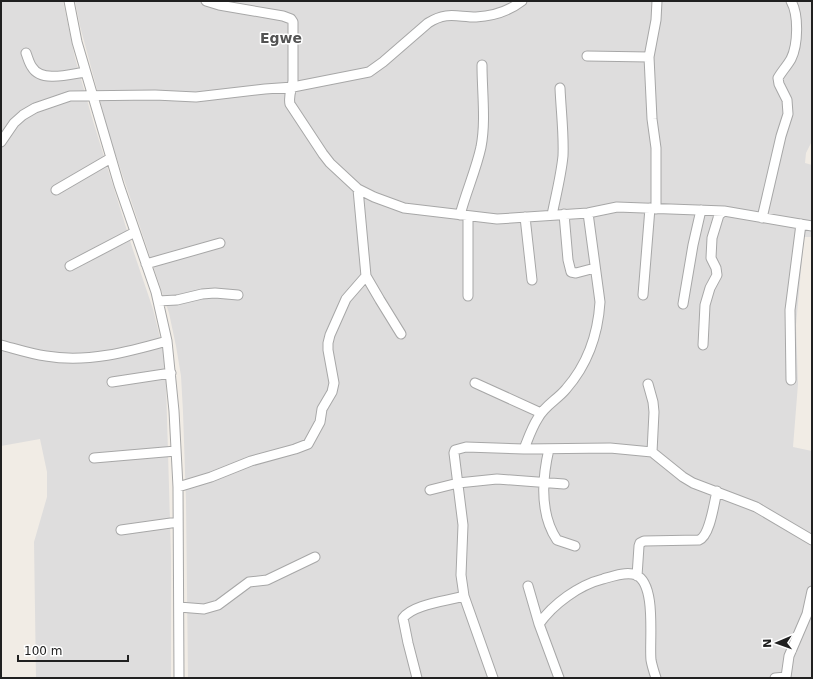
<svg xmlns="http://www.w3.org/2000/svg" width="813" height="679" viewBox="0 0 813 679" font-family="'DejaVu Sans',sans-serif">
	<rect width="100%" height="100%" fill="#f1ece5"/>
	<path fill="#dedddd" d="M 1,1 L 63,1 L 75,58 L 93,121 L 133,250 L 153,309 L 163,350 L 166,383 L 171,556 L 171,678 L 36,678 L 34,542 L 47,497 L 47,472 L 40,439 L 1,446 Z
		M 75,1 L 812,1 L 812,141 L 806,153 L 805,163 L 812,165 L 812,237 L 804,237 L 796,325 L 798,384 L 793,447 L 812,451 L 812,678 L 188,678 L 186,501 L 183,412 L 181,376 L 176,346 L 169,313 L 110,138 L 80,26 Z"/>
	<g fill="none" stroke-linecap="round" stroke-linejoin="round">
		<g stroke="#a7a7a7" stroke-width="11">
			<path id="minor" d="M 69,1 L 77,42 L 119,185 L 156,292 L 167,341 L 174,411 L 178,487 L 179,678
				M 26,53 C 28,58 29,63 32,67 C 41,83 71,74 85,72
				M 587,56 L 649,57
				M 1,142 L 14,123 L 23,115 L 35,108 L 70,96 L 155,95 L 196,97 L 265,89 L 293,87 L 369,72 L 383,62 L 428,23 C 447,11 457,17 476,17 C 493,16 509,11 522,1
				M 358,189 L 374,197 L 404,208 L 497,219 L 588,213 L 617,207 L 724,211 L 812,226
				M 56,190 L 111,158
				M 656,209 L 656,148 L 652,119 L 649,57 L 656,20 L 657,1
				M 564,214 L 568,260 L 571,272 L 576,273 L 595,268
				M 460,215 C 466,192 476,170 481,147 C 486,121 482,92 482,65
				M 552,215 C 556,195 561,176 563,156 C 564,134 561,111 560,88
				M 525,217 L 532,280
				M 762,218 L 781,136 L 788,114 L 787,100 L 779,84 L 778,78 C 782,71 787,66 791,59 C 798,45 799,15 791,1
				M 146,264 L 220,243
				M 70,266 L 135,232
				M 366,276 L 380,300 L 401,334
				M 643,295 L 650,208
				M 468,296 L 468,216
				M 158,301 L 177,300 L 202,294 L 215,293 L 238,295
				M 683,304 L 693,245 L 701,210
				M 1,345 C 16,349 31,354 46,356 C 87,363 128,352 167,341
				M 703,345 L 705,305 L 710,288 L 717,275 L 716,268 L 711,258 L 712,238 L 719,215 L 724,211
				M 791,380 L 790,310 L 801,224
				M 112,382 L 171,373
				M 475,383 L 541,413
				M 648,384 L 653,402 L 654,412 L 652,452
				M 524,449 L 610,448 L 652,452 L 683,477 L 693,483 L 756,507 L 812,540
				M 549,449 C 542,479 539,513 557,540 L 575,546
				M 94,458 L 176,451
				M 178,487 L 211,477 L 251,461 L 295,449 L 308,444 L 320,422 L 322,409 L 332,392 L 334,383 L 328,350 L 328,343 L 330,335 L 346,299 L 366,276 L 358,189 L 330,163 L 323,154 L 290,104 C 288,95 292,89 293,81 L 293,22 L 291,19 L 283,16 L 219,5 L 206,1
				M 430,490 L 458,483 L 497,479 L 564,484
				M 121,530 L 178,522
				M 637,576 L 639,546 L 640,543 L 644,541 L 699,540 C 710,536 714,503 717,491
				M 528,586 L 539,624
				M 464,596 L 493,678
				M 179,607 L 204,609 L 218,605 L 249,582 L 267,580 L 315,557
				M 786,677 L 789,656 L 807,614 L 812,591
				M 417,678 L 408,643 L 403,618 C 413,604 448,601 464,596 L 461,575 L 463,525 L 454,453 L 455,450 L 466,447 L 524,449 C 528,439 532,427 538,418 C 544,406 558,399 566,389 C 587,365 598,334 600,302 L 588,213
				M 559,678 L 539,624 C 553,604 579,585 603,579 C 613,576 627,571 636,575 C 657,584 649,642 651,660 C 652,666 654,672 656,678
				M 775,678 L 786,677 L 786,678"/>
		</g>
		<use href="#minor" stroke="#fff" stroke-width="9"/>
	</g>
	<g text-anchor="middle" stroke-width="3" stroke-linejoin="round" paint-order="stroke">
		<g font-size="14" font-weight="bold" fill="#535353" stroke="#fff">
			<text x="281" y="43">Egwe</text>
		</g>
	</g>
	<rect width="813" height="679" fill="none" stroke="#202020" stroke-width="4"/>
	<g transform="translate(777 643) rotate(268)" stroke="#ffffff" stroke-width="3" paint-order="stroke">
	<path d="M0-3L7 15L0 10L-7 15Z" fill="#202020"/>
	<text y="-6" font-size="11" font-weight="bold" text-anchor="middle" fill="#202020">N</text>
	</g>
	<path d="M18 655v6h110v-6" fill="none" stroke="#202020" stroke-width="2"/>
	<text x="24" y="655" font-size="12" fill="#202020" stroke="#ffffff" stroke-width="3" paint-order="stroke">100 m</text>
</svg>
